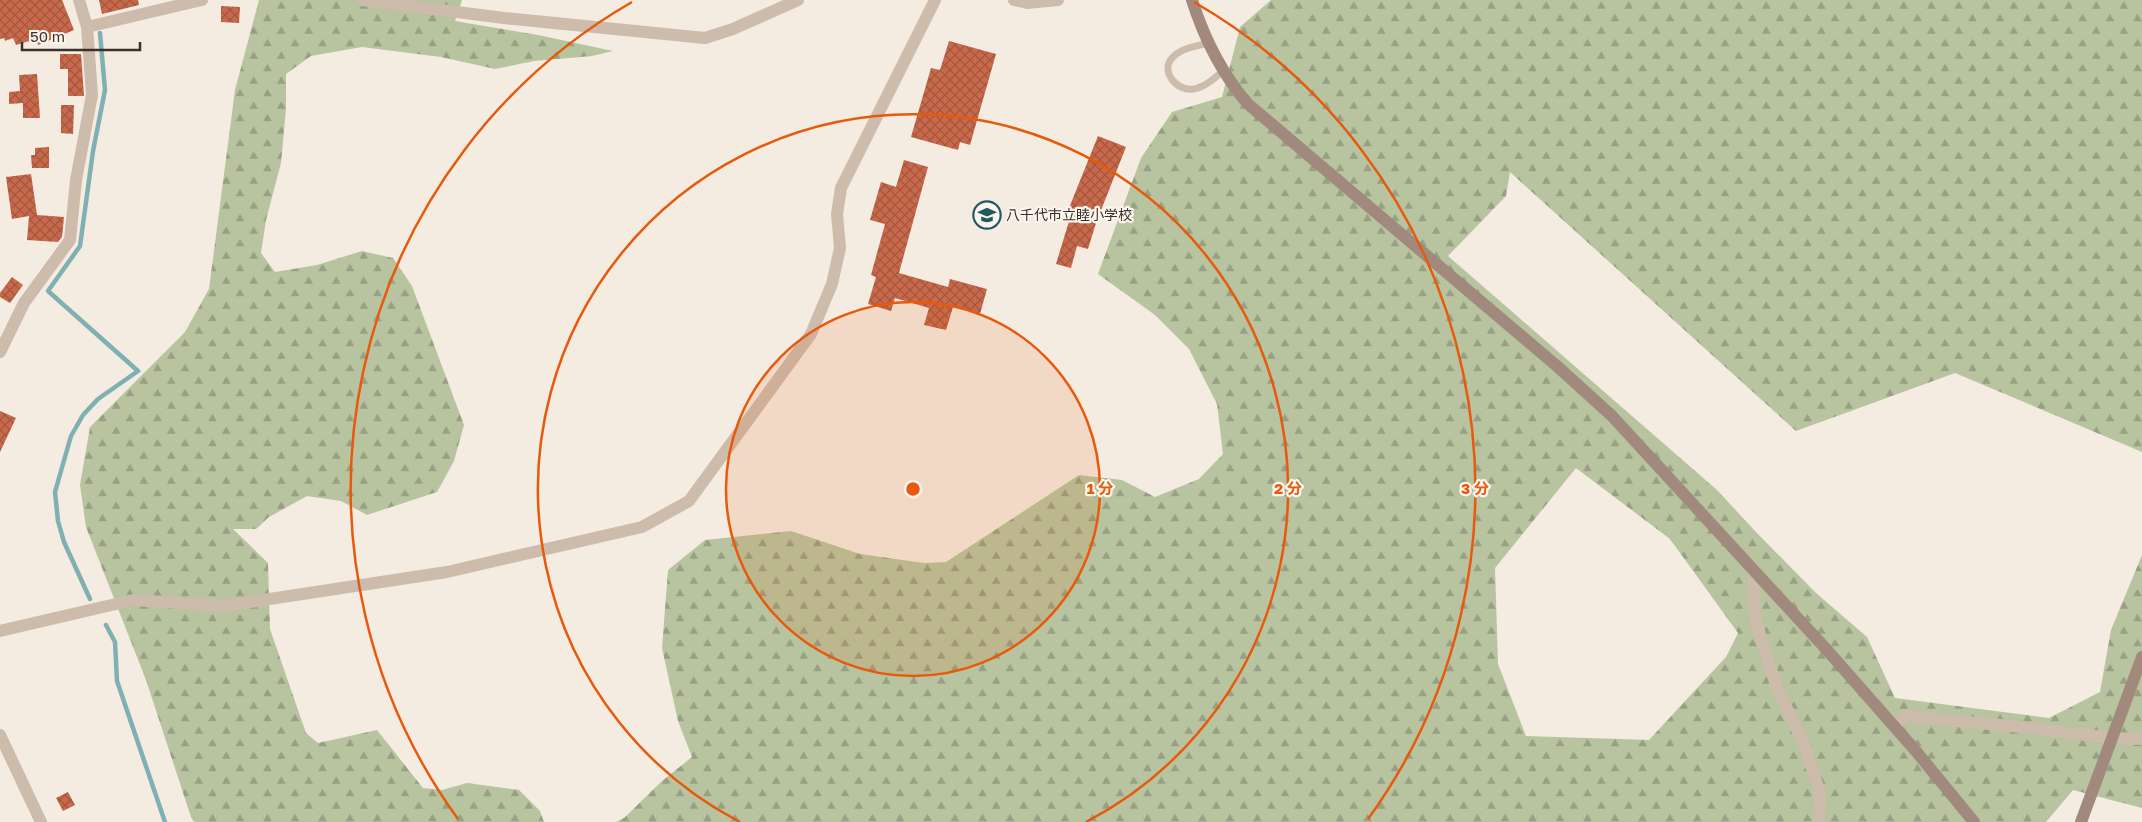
<svg xmlns="http://www.w3.org/2000/svg" width="2142" height="822" viewBox="0 0 2142 822" font-family="'Golos Text','Noto Sans JP',sans-serif">
	<defs>
		<pattern id="forest-firs" width="22" height="20" patternUnits="userSpaceOnUse" patternTransform="scale(1.25)"><rect width="22" height="20" fill="#b8c4a0"/><path d="M5 1l3.5 6h-7zM16 11l3.5 6h-7z" fill="#97a083"/></pattern>
		<pattern id="building-cross-hatch" width="8" height="8" patternUnits="userSpaceOnUse" patternTransform="scale(1.25)"><rect width="8" height="8" fill="#c8694b"/><path d="M0 0l8 8M0 8l8-8" fill="none" stroke="#a4573f"/></pattern>
	</defs>
	<rect width="100%" height="100%" fill="#f4ebe1"/>
	<path fill="url(#forest-firs)" fill-rule="evenodd" d="M 259,0 L 462,0 L 455,21 L 538,35 L 613,51 L 592,56 L 534,61 L 495,69 L 441,57 L 362,47 L 311,56 L 286,74 L 286,108 L 281,163 L 266,220 L 261,253 L 275,272 L 317,265 L 362,251 L 393,258 L 412,286 L 464,425 L 454,461 L 437,492 L 367,515 L 341,501 L 307,496 L 269,517 L 256,529 L 233,529 L 268,563 L 270,629 L 306,733 L 318,743 L 377,730 L 423,788 L 442,790 L 467,783 L 519,790 L 540,811 L 544,822 L 194,822 L 191,817 L 146,680 L 86,527 L 80,485 L 90,427 L 185,332 L 209,289 L 235,90 Z
		M 1271,0 L 2142,0 L 2142,452 L 1955,373 L 1796,431 L 1510,172 L 1506,196 L 1448,256 L 1717,490 L 1756,532 L 1816,593 L 1867,637 L 1895,698 L 2049,718 L 2100,692 L 2111,630 L 2142,555 L 2142,808 L 2073,790 L 2046,822 L 616,822 L 624,818 L 662,781 L 692,757 L 678,721 L 662,648 L 668,570 L 705,540 L 791,531 L 860,554 L 924,563 L 946,562 L 1079,475 L 1122,480 L 1155,497 L 1199,479 L 1223,454 L 1217,404 L 1189,349 L 1155,315 L 1098,274 L 1141,158 L 1172,112 L 1222,97 L 1240,27 ZM 1576,468 L 1670,539 L 1738,633 L 1726,657 L 1649,740 L 1526,736 L 1498,664 L 1495,568 Z"/>
	<g fill="none" stroke-linecap="round" stroke-linejoin="round">
		<path stroke="#7fb0b2" stroke-width="4.5" d="M 90,599 L 64,542 L 58,521 L 55,492 L 71,436 L 83,415 L 98,399 L 138,371 L 48,291 L 80,246 L 93,151 L 105,90 L 100,33
			M 106,625 L 115,642 L 117,681 L 165,822"/>
	</g>
	<path fill="url(#building-cross-hatch)" d="M 0,0 L 62,0 L 74,30 L 38,45 L 36,39 L 16,45 L 13,38 L 5,41 L 4,38 L 0,39 Z
		M 99,0 L 138,0 L 139,5 L 102,14 Z
		M 221,6 L 240,7 L 239,23 L 221,22 Z
		M 949,41 L 996,54 L 970,145 L 960,142 L 958,150 L 911,137 L 931,68 L 940,70 Z
		M 60,54 L 81,54 L 84,96 L 68,96 L 68,69 L 60,69 Z
		M 37,74 L 40,118 L 23,118 L 23,103 L 9,104 L 9,92 L 20,91 L 19,75 Z
		M 61,105 L 74,105 L 73,134 L 61,133 Z
		M 1098,136 L 1126,147 L 1096,223 L 1088,249 L 1077,246 L 1071,268 L 1056,264 L 1070,218 L 1066,217 L 1069,208 Z
		M 49,147 L 49,168 L 32,168 L 31,155 L 35,155 L 35,148 Z
		M 904,160 L 928,167 L 899,273 L 948,287 L 950,279 L 987,289 L 980,314 L 953,307 L 946,330 L 924,325 L 929,308 L 895,298 L 891,311 L 868,304 L 876,277 L 871,275 L 885,224 L 870,220 L 881,182 L 896,187 Z
		M 31,174 L 37,215 L 64,217 L 62,237 L 58,242 L 27,240 L 29,216 L 12,219 L 6,177 Z
		M 12,277 L 23,285 L 10,303 L 0,297 L 0,293 Z
		M 0,411 L 16,418 L 0,452 Z
		M 68,792 L 75,805 L 63,811 L 56,798 Z"/>
	<g fill="none" stroke-linecap="round" stroke-linejoin="round">
		<path stroke="#cdbbac" stroke-width="7" d="M 1209,43 C 1197,46 1182,48 1173,57 C 1159,71 1177,92 1194,89 C 1205,87 1215,78 1223,71"/>
		<path stroke="#cdbbac" stroke-width="12" d="M 363,0 L 504,18 L 705,38 L 733,29 L 798,0
			M 1014,0 L 1027,3 L 1058,0
			M 87,27 L 202,0
			M 0,352 L 24,303 L 70,240 L 76,180 L 92,95 L 87,27 L 79,0
			M 1753,568 L 1755,619 L 1777,688 L 1805,746 L 1820,794 L 1819,822
			M 0,631 L 133,600 L 224,606 L 447,572 L 642,527 L 689,501 L 811,334 L 832,284 L 840,248 L 837,214 L 841,188 L 935,0
			M 1893,726 L 1905,716 L 2021,727 L 2112,738 L 2142,739
			M 0,735 L 41,822"/>
		<path stroke="#a18a7d" stroke-width="12" d="M 1192,0 C 1204,38 1222,74 1248,104 L 1558,367 L 1612,416 L 1827,650 L 1915,750 L 1974,822
			M 2081,822 L 2142,657"/>
	</g>
	<circle cx="913" cy="489" r="187" fill="#e8590c" fill-opacity=".12"/>
	<g fill="none" stroke="#e8590c" stroke-width="2.5">
		<circle cx="913" cy="489" r="187"/>
		<path d="M740 822A375 375 0 1 1 1086 822"/>
		<path d="M458 819A562 562 0 0 1 632 2M1194 2A562 562 0 0 1 1368 819"/>
	</g>
	<defs>
		<g id="school-ring" transform="scale(1.4375)"><circle r="9.5" fill="#fbf5ee" stroke="#1f5a5e" stroke-width="1.5"/><path d="M0-5L7-2L0 1L-7-2ZM-4 1L0 2.5L4 1V4Q0 6-4 4Z" fill="#1f5a5e"/></g>
	</defs>
	<g fill-rule="evenodd">
		<use href="#school-ring" x="987" y="215"/>
	</g>
	<g text-anchor="middle" stroke-width="4.5" stroke-linejoin="round" paint-order="stroke">
		<g font-size="14" fill="#3b302b" stroke="#fbf5ee" text-anchor="start">
			<text x="1006" y="220">八千代市立睦小学校</text>
		</g>
	</g>
	<circle cx="913" cy="489" r="8" fill="#e8590c" stroke="#fbf5ee" stroke-width="2.5"/>
	<g font-size="15" text-anchor="middle" font-weight="bold" fill="#e8590c" stroke="#fbf5ee" stroke-width="4.5" stroke-linejoin="round" paint-order="stroke">
		<text x="1100" y="494">1 分</text>
		<text x="1288" y="494">2 分</text>
		<text x="1475" y="494">3 分</text>
	</g>
	<path d="M22 42v8h118v-8" fill="none" stroke="#3b302b" stroke-width="2.5"/>
	<text x="30" y="42" font-size="15" fill="#3b302b" stroke="#fbf5ee" stroke-width="4" paint-order="stroke">50 m</text>
</svg>
